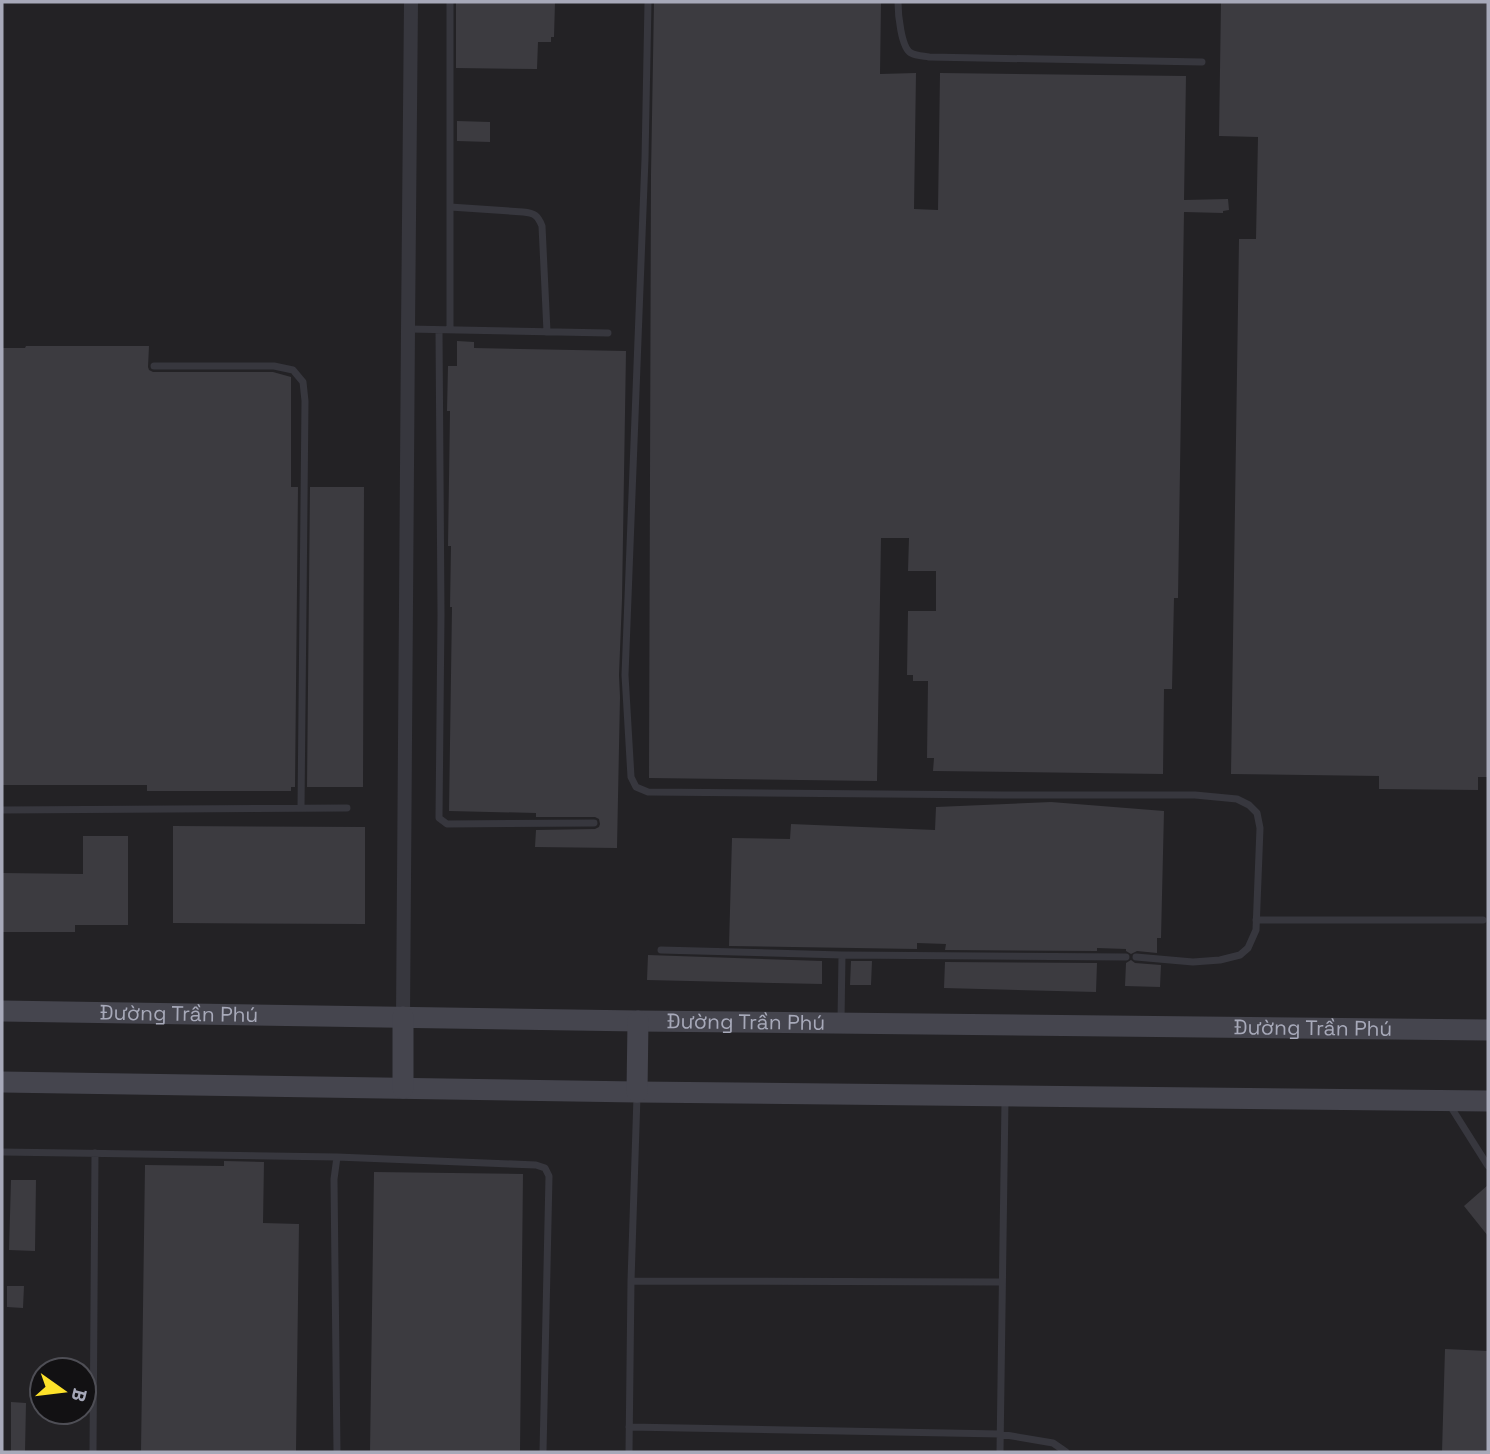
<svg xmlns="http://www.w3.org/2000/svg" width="1490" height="1454" viewBox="0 0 1490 1454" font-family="'Space Grotesk',sans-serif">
	<rect width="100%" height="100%" fill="#171618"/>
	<path fill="#232225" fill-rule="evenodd" d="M 2,2 L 1488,2 L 1488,1452 L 2,1452 ZM 42,1370 L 84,1370 L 84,1412 L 42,1412 Z"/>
	<path fill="#3c3b40" d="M 456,2 L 555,2 L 554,37 L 551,37 L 551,42 L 538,42 L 537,69 L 456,68 Z
		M 654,2 L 881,2 L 880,74 L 916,73 L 914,209 L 938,210 L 940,73 L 1186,76 L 1184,200 L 1228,199 L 1229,210 L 1223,211 L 1223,213 L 1184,212 L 1178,598 L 1174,598 L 1172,689 L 1164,689 L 1163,774 L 933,771 L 934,758 L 927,758 L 928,681 L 913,681 L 913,675 L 907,675 L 908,611 L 936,611 L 936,571 L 908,571 L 909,538 L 881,538 L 877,781 L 649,778 L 651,174 Z
		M 1221,2 L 1488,2 L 1488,777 L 1478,777 L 1478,790 L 1379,789 L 1379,776 L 1231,774 L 1239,239 L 1256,239 L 1258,137 L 1219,136 Z
		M 457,121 L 490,122 L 490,142 L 457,141 Z
		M 457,341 L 474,342 L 474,348 L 626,351 L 622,599 L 619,675 L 620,697 L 617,848 L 535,847 L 536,830 L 595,829 L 599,827 L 600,824 L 599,819 L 595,817 L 536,817 L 536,813 L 449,811 L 452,607 L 450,607 L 451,546 L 448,546 L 450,411 L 447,411 L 448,366 L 457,366 Z
		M 26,346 L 149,346 L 148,367 L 149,370 L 153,372 L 273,372 L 291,377 L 291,487 L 298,487 L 295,787 L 291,787 L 291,791 L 147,791 L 147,785 L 2,785 L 2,348 L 25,348 Z
		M 310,487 L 364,487 L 363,787 L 307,787 Z
		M 1051,802 L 1164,811 L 1161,938 L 1157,938 L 1157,953 L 1137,951 L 1131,954 L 1126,951 L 1126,949 L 1097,948 L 1097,951 L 945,950 L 946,944 L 917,943 L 917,949 L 729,946 L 732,838 L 790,839 L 791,824 L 935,830 L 936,807 Z
		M 173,826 L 365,827 L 365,924 L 173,923 Z
		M 83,836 L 128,836 L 128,925 L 75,925 L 75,932 L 2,932 L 2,873 L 83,874 Z
		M 648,955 L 822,961 L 822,984 L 647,980 Z
		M 1131,960 L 1135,963 L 1161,965 L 1160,987 L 1125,986 L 1126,963 Z
		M 851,961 L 872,961 L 871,985 L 850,985 Z
		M 945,962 L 1097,963 L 1096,992 L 944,988 Z
		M 224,1161 L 264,1162 L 263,1223 L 299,1224 L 296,1452 L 141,1452 L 145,1165 L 224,1166 Z
		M 374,1172 L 523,1174 L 520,1452 L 370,1452 Z
		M 11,1180 L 36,1180 L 35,1251 L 9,1250 Z
		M 1488,1185 L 1488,1236 L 1464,1206 Z
		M 7,1286 L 24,1286 L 23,1308 L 7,1307 Z
		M 1445,1349 L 1488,1351 L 1488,1452 L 1442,1452 Z
		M 11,1402 L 26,1403 L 25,1452 L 11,1452 Z"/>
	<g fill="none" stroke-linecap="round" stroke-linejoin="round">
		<path stroke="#37373e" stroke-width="7" d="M 450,2 L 450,330
			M 648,2 L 645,159 L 625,675 L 631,777 L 636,787 L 648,792 L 1003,795 L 1195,795 L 1237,799 L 1249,805 L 1257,813 L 1260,828 L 1256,930 L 1248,948 L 1240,955 L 1220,960 L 1193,962 L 1136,957
			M 898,2 C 898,13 901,48 911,53 C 916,56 924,56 929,57 L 1202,62
			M 450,207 L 523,212 C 535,213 538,216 542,226 L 547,332
			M 408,329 L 608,333
			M 439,330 L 441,615 L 439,818 L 447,824 L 594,823
			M 154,366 L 274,366 L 293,370 L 303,382 L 305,401 L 301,808
			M 2,810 L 347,808
			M 1256,920 L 1483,920
			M 661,950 L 842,955 L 1126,957
			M 841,1021 L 842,955
			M 1449,1104 L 1488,1166
			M 2,1152 L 337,1157
			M 631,1281 L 1002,1282
			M 629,1427 L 1000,1434 L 1053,1443 L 1066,1452
			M 93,1452 L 95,1153
			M 337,1452 L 334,1179 L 337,1157 L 536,1165 L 545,1168 L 549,1176 L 543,1452
			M 629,1452 L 631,1281 L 637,1096
			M 1000,1452 L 1005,1100"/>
		<path stroke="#37373e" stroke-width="14" d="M 403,1017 L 408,329 L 411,2"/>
		<g stroke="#45454e" stroke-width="21">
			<path id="s1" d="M 2,1011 L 638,1021 L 1488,1030"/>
			<path d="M 2,1082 L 637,1092 L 1488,1101"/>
			<path d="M 403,1088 L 403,1017"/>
			<path d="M 637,1092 L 638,1021"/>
		</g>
	</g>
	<g text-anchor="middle" stroke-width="6" stroke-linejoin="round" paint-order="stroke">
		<g font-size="21" fill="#a7a9b9" stroke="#121113">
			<text dy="7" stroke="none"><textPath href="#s1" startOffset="177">Đường Trần Phú</textPath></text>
			<text dy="7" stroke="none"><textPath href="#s1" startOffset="744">Đường Trần Phú</textPath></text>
			<text dy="7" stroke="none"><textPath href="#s1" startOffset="1311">Đường Trần Phú</textPath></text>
		</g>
	</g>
	<rect width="1490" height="1454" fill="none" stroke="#a7a9b9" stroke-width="7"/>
	<g transform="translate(63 1391) rotate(104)"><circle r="33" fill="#121113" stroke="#4e4e55" stroke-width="2"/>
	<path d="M0-5L12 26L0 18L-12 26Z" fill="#fde22a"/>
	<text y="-10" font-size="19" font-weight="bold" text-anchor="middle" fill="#a7a9b9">B</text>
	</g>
</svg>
